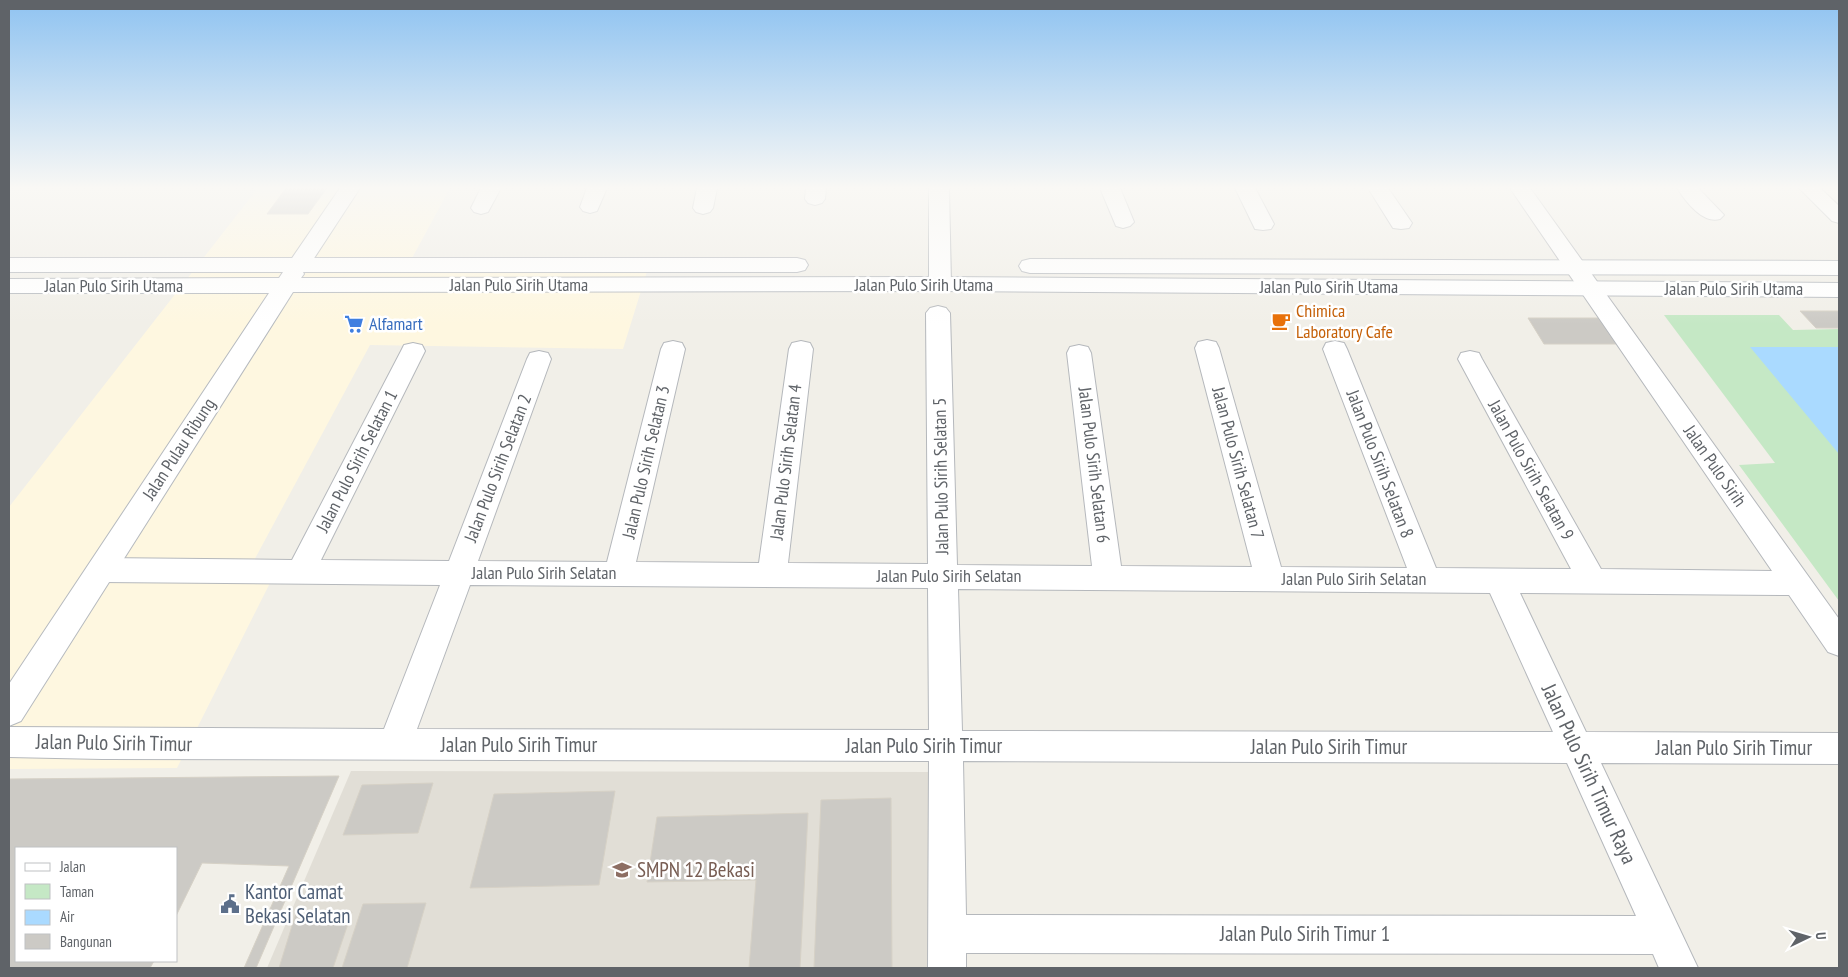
<svg xmlns="http://www.w3.org/2000/svg" width="1848" height="977" viewBox="0 0 1848 977" font-family="'PT Sans Narrow',sans-serif">
	<rect width="100%" height="100%" fill="#f1efe8"/>
	<path fill="#fef7e0" d="M 258,188 L 450,188 L 411,260 L 649,265 L 623,349 L 370,345 L 244,579 L 272,579 L 177,768 L 9,769 L 9,507 Z"/>
	<path fill="#e1ded6" d="M 351,771 L 935,772 L 935,968 L 267,968 Z"/>
	<path fill="#c5e8c5" d="M 1664,315 L 1779,315 L 1793,330 L 1839,329 L 1839,601 L 1739,465 L 1775,463 Z"/>
	<path fill="#aadaff" d="M 1750,347 L 1839,347 L 1839,454 Z"/>
	<path fill="#cccac5" stroke="#d6d1c6" fill-rule="evenodd" d="M 286,188 L 327,188 L 308,214 L 267,214 Z
		M 1800,311 L 1839,311 L 1839,328 L 1816,328 Z
		M 1528,318 L 1598,318 L 1616,344 L 1544,344 Z
		M 339,776 L 256,968 L 9,968 L 9,779 ZM 16,848 L 176,848 L 176,961 L 16,961 Z
		M 433,783 L 418,833 L 343,835 L 362,785 Z
		M 615,791 L 599,885 L 470,888 L 494,794 Z
		M 891,798 L 892,968 L 814,968 L 821,800 Z
		M 808,813 L 800,968 L 749,968 L 756,880 L 647,882 L 657,817 Z
		M 202,863 L 289,866 L 244,968 L 150,968 L 154,961 L 176,961 L 176,916 Z
		M 426,903 L 407,968 L 342,968 L 363,904 Z
		M 352,912 L 333,968 L 279,968 L 296,913 Z"/>
	<g fill="none" stroke-linecap="round" stroke-linejoin="round">
		<g stroke="#b5b8bc" stroke-width="2">
			<path id="street" d="M 340,188 L 360,188 L 307,269 L 299,271 L 291,269 L 288,264 Z
				M 481,188 L 501,188 L 488,212 L 481,214 L 474,212 L 471,208 Z
				M 587,188 L 607,188 L 597,211 L 590,213 L 583,211 L 580,207 Z
				M 697,188 L 717,188 L 713,208 L 710,212 L 703,214 L 696,212 L 693,208 Z
				M 806,188 L 826,188 L 825,199 L 822,203 L 815,205 L 808,203 L 805,199 Z
				M 929,188 L 949,188 L 951,284 L 948,289 L 940,291 L 932,289 L 929,284 Z
				M 1100,188 L 1120,188 L 1134,222 L 1130,226 L 1123,228 L 1116,226 Z
				M 1235,188 L 1255,188 L 1274,224 L 1271,229 L 1263,230 L 1255,229 Z
				M 1368,188 L 1388,188 L 1412,223 L 1409,228 L 1401,229 L 1393,228 Z
				M 1510,188 L 1530,188 L 1839,619 L 1839,656 L 1828,652 L 1789,595 L 1520,593 L 1586,732 L 1839,733 L 1839,764 L 1601,763 L 1698,968 L 1659,968 L 1653,954 L 966,953 L 966,968 L 928,968 L 929,761 L 102,759 L 9,757 L 9,727 L 384,729 L 440,585 L 101,582 L 91,578 L 86,570 L 91,562 L 101,558 L 292,560 L 401,351 L 404,345 L 413,343 L 422,345 L 425,351 L 321,560 L 449,561 L 527,359 L 530,353 L 539,351 L 548,353 L 551,359 L 478,561 L 607,562 L 661,349 L 664,343 L 673,341 L 682,343 L 685,349 L 636,562 L 759,563 L 789,349 L 792,343 L 801,341 L 810,343 L 813,349 L 788,563 L 928,564 L 926,313 L 930,308 L 938,306 L 946,308 L 950,313 L 957,565 L 1092,566 L 1067,353 L 1070,347 L 1079,345 L 1088,347 L 1091,353 L 1121,566 L 1252,567 L 1195,348 L 1198,342 L 1207,340 L 1216,342 L 1219,348 L 1281,567 L 1407,568 L 1323,349 L 1326,343 L 1335,341 L 1344,343 L 1347,349 L 1436,568 L 1571,569 L 1458,359 L 1461,353 L 1470,351 L 1479,353 L 1482,359 L 1601,569 L 1772,571 ZM 470,585 L 928,588 L 929,730 L 417,729 ZM 958,589 L 1490,593 L 1553,732 L 962,731 ZM 963,761 L 1567,763 L 1636,916 L 966,915 Z
				M 1677,188 L 1698,188 L 1724,215 L 1720,219 C 1703,224 1686,202 1677,188 Z
				M 1799,188 L 1820,188 L 1839,206 L 1839,223 L 1832,221 Z"/>
		</g>
		<g stroke="#b6babf" stroke-width="2">
			<path id="secondary" d="M 9,258 L 797,258 L 805,260 L 808,265 L 805,270 L 797,272 L 303,272 L 304,274 L 301,278 L 940,277 L 1839,283 L 1839,297 L 940,291 L 293,292 L 21,721 L 9,726 L 9,684 L 269,293 L 9,293 L 9,279 L 279,278 L 283,272 L 9,272 Z
				M 1030,259 L 1839,261 L 1839,275 L 1030,273 L 1022,271 L 1019,266 L 1022,261 Z"/>
		</g>
		<use href="#street" fill="#fff" fill-rule="evenodd"/>
		<use href="#secondary" fill="#fff" fill-rule="evenodd"/>
	</g>
	<linearGradient id="sky" x2="0" y2="1"><stop stop-color="#8fc3f1"/><stop offset="0.58" stop-color="#f9f8f5"/><stop offset="1" stop-color="#f9f8f5" stop-opacity="0"/></linearGradient>
	<rect width="1848" height="324" fill="url(#sky)"/>
	<defs>
		<g id="cafe-bare" transform="scale(1.5)"><path d="M-5.5-4.5H6V0H3Q3 3.5 0 3.5H-2.5Q-5.5 3.5-5.5 0ZM3-3.2v2h1.7v-2ZM-6 4.5H4V6H-6Z" fill="#e8710a" stroke="#fff" stroke-width="2.5" paint-order="stroke"/></g>
		<g id="supermarket-bare" transform="scale(1.5)"><path d="M-6-5.5h2.5l.6 2H6L4.5 2H-2.5L-4.4-4H-6ZM-1.5 3.2a1.3 1.3 0 1 0 .1 0ZM3 3.2a1.3 1.3 0 1 0 .1 0Z" fill="#3f7fe0" stroke="#fff" stroke-width="2.5" paint-order="stroke"/></g>
		<g id="school-bare" transform="scale(1.5)"><path d="M0-5L7-2L0 1L-7-2ZM-4 1L0 2.5L4 1V4Q0 6-4 4Z" fill="#8d6e63" stroke="#fff" stroke-width="2.5" paint-order="stroke"/></g>
		<g id="civic-bare" transform="scale(1.5)"><path d="M-.6-6.5H3V-4.5H.6V-3L4-1V1h2V6H-6V1h2V-1L-.6-3ZM-1.2 2.5V6h2.4V2.5Z" fill="#5c6f8a" stroke="#fff" stroke-width="2.5" paint-order="stroke"/></g>
	</defs>
	<g fill-rule="evenodd">
		<use href="#cafe-bare" x="1281" y="321"/>
		<use href="#supermarket-bare" x="354" y="324"/>
		<use href="#school-bare" x="622" y="870"/>
		<use href="#civic-bare" x="230" y="904"/>
	</g>
	<g text-anchor="middle" stroke-width="5" stroke-linejoin="round" paint-order="stroke">
		<g font-size="18" fill="#5f6368" stroke="#fff">
			<text x="519" y="291">Jalan Pulo Sirih Utama</text>
			<text x="924" y="291">Jalan Pulo Sirih Utama</text>
			<text x="114" y="292">Jalan Pulo Sirih Utama</text>
			<text x="1329" y="293">Jalan Pulo Sirih Utama</text>
			<text x="1734" y="295">Jalan Pulo Sirih Utama</text>
			<text transform="translate(179 449) rotate(-57)" y="6">Jalan Pulau Ribung</text>
			<text transform="translate(357 461) rotate(-63)" y="6">Jalan Pulo Sirih Selatan 1</text>
			<text transform="translate(646 462) rotate(-77)" y="6">Jalan Pulo Sirih Selatan 3</text>
			<text transform="translate(786 462) rotate(-83)" y="6">Jalan Pulo Sirih Selatan 4</text>
			<text transform="translate(1238 463) rotate(75)" y="6">Jalan Pulo Sirih Selatan 7</text>
			<text transform="translate(1380 464) rotate(69)" y="6">Jalan Pulo Sirih Selatan 8</text>
			<text transform="translate(1094 465) rotate(83)" y="6">Jalan Pulo Sirih Selatan 6</text>
			<text transform="translate(1715 466) rotate(55)" y="6">Jalan Pulo Sirih</text>
			<text transform="translate(498 468) rotate(-69)" y="6">Jalan Pulo Sirih Selatan 2</text>
			<text transform="translate(1531 470) rotate(61)" y="6">Jalan Pulo Sirih Selatan 9</text>
			<text transform="translate(941 476) rotate(-91)" y="6">Jalan Pulo Sirih Selatan 5</text>
			<text x="544" y="579">Jalan Pulo Sirih Selatan</text>
			<text x="949" y="582">Jalan Pulo Sirih Selatan</text>
			<text x="1354" y="585">Jalan Pulo Sirih Selatan</text>
		</g>
		<g font-size="18" fill="#c56008" stroke="#fff" text-anchor="start">
			<text x="1296" y="317">Chimica<tspan x="1296" dy="21">Laboratory Cafe</tspan></text>
		</g>
		<g font-size="18" fill="#366cbe" stroke="#fff" text-anchor="start">
			<text x="369" y="330">Alfamart</text>
		</g>
		<g font-size="21" fill="#5f6368" stroke="#fff">
			<text transform="translate(114 743) rotate(1)" y="7">Jalan Pulo Sirih Timur</text>
			<text x="519" y="752">Jalan Pulo Sirih Timur</text>
			<text x="924" y="753">Jalan Pulo Sirih Timur</text>
			<text x="1329" y="754">Jalan Pulo Sirih Timur</text>
			<text x="1734" y="755">Jalan Pulo Sirih Timur</text>
			<text transform="translate(1589 774) rotate(65)" y="7">Jalan Pulo Sirih Timur Raya</text>
			<text x="1305" y="941">Jalan Pulo Sirih Timur 1</text>
		</g>
		<g font-size="21" fill="#785e54" stroke="#fff" text-anchor="start">
			<text x="637" y="877">SMPN 12 Bekasi</text>
		</g>
		<g font-size="21" fill="#4e5e75" stroke="#fff" text-anchor="start">
			<text x="245" y="899">Kantor Camat<tspan x="245" dy="24">Bekasi Selatan</tspan></text>
		</g>
	</g>
	<rect width="1848" height="977" fill="none" stroke="#5f6368" stroke-width="20"/>
	<rect x="15" y="847" width="162" height="115" fill="#ffffff" stroke="#bfc1c3"/>
	<rect x="25" y="863" width="25" height="8" fill="#ffffff" stroke="#bfc1c3"/>
	<text x="60" y="872" font-size="15" fill="#5f6368">Jalan</text>
	<rect x="25" y="884" width="25" height="15" fill="#c5e8c5" stroke="#bfc1c3"/>
	<text x="60" y="897" font-size="15" fill="#5f6368">Taman</text>
	<rect x="25" y="910" width="25" height="15" fill="#aadaff" stroke="#bfc1c3"/>
	<text x="60" y="922" font-size="15" fill="#5f6368">Air</text>
	<rect x="25" y="934" width="25" height="15" fill="#cccac5" stroke="#bfc1c3"/>
	<text x="60" y="947" font-size="15" fill="#5f6368">Bangunan</text>
	<g transform="translate(1808 937) rotate(85)" stroke="#ffffff" stroke-width="4" paint-order="stroke">
	<path d="M0-4L9 19L0 12L-9 19Z" fill="#5f6368"/>
	<text y="-8" font-size="14" font-weight="bold" text-anchor="middle" fill="#5f6368">U</text>
	</g>
</svg>
